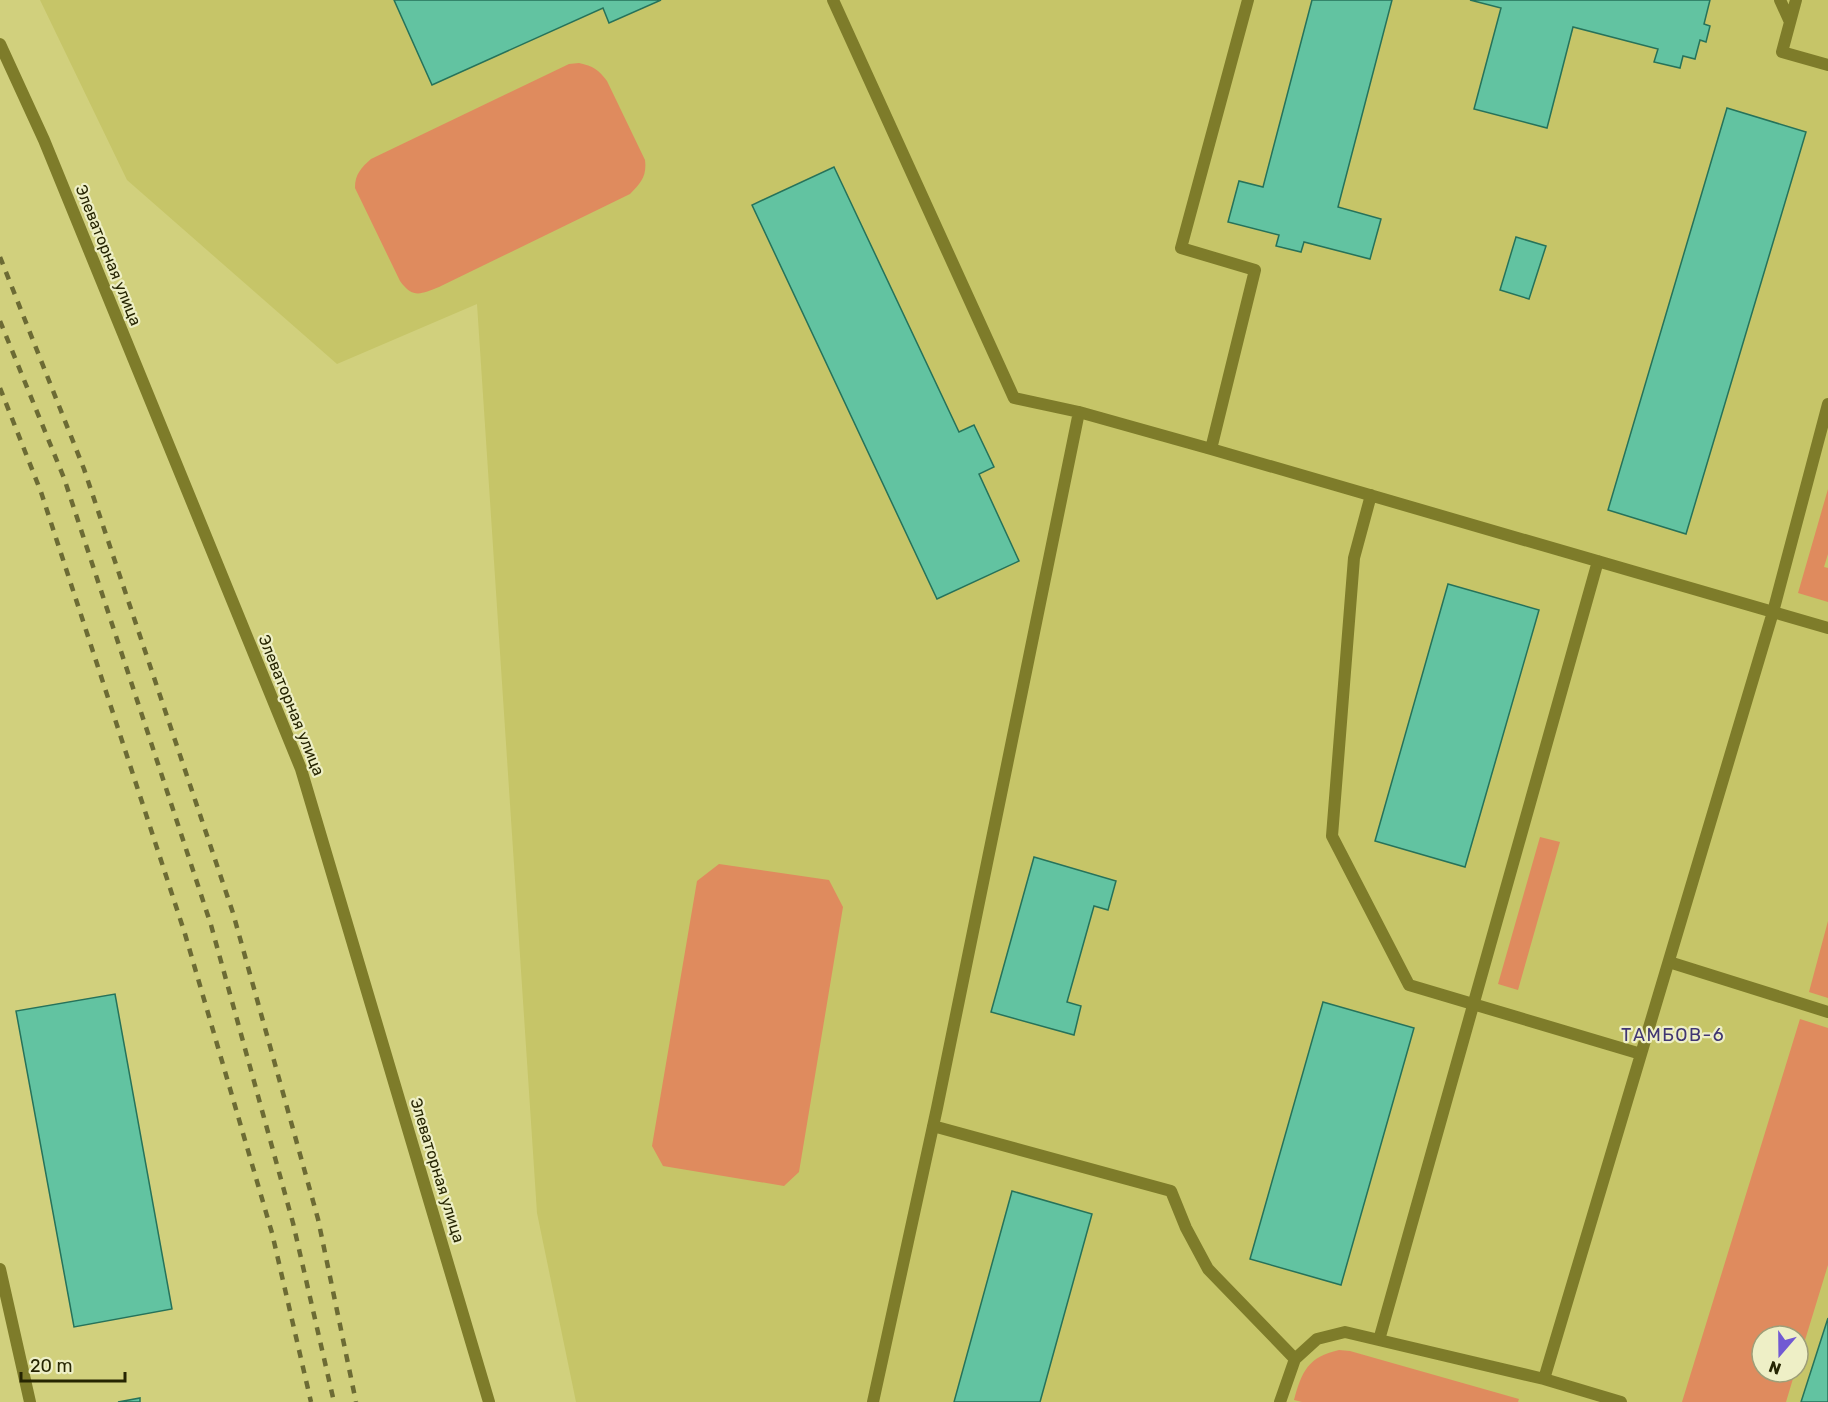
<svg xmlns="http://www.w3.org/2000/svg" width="1828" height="1402" viewBox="0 0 1828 1402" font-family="Rubik,sans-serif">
	<rect width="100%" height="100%" fill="#d1d07d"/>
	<path fill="#c6c568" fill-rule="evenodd" d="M 40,0 L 1828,0 L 1828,1402 L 576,1402 L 537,1213 L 477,304 L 337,364 L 127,180 ZM 1762,1336 L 1798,1336 L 1798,1372 L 1762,1372 Z"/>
	<path fill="#df8b5e" d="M 579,63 C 593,66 599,70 607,81 L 645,160 C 647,176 641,183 630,194 L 439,287 C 421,294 413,299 400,281 L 355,188 C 355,174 361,168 371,159 L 569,64 Z
		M 1828,489 L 1828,554 L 1824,567 L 1828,568 L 1828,602 L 1798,593 Z
		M 1540,837 L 1560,842 L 1518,990 L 1498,984 Z
		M 719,864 L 829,880 L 843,907 L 799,1172 L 784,1186 L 663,1166 L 652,1146 L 697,881 Z
		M 1828,921 L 1828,998 L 1809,992 Z
		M 1800,1019 L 1828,1028 L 1828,1265 L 1798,1363 L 1798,1336 L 1762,1336 L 1762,1372 L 1795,1372 L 1786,1402 L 1682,1402 Z
		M 1339,1350 L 1350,1351 L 1519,1399 L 1518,1402 L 1302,1402 L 1294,1400 C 1302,1371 1308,1357 1339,1350 Z"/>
	<path fill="#62c3a1" stroke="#26725a" stroke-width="1.5" d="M 394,0 L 661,0 L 609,23 L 603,8 L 432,85 Z
		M 1312,0 L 1392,0 L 1338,207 L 1381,219 L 1370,259 L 1304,242 L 1301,252 L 1276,246 L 1279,235 L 1228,222 L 1239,181 L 1263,187 Z
		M 1470,0 L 1710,0 L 1704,24 L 1710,26 L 1706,42 L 1700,40 L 1695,59 L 1683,56 L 1680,68 L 1654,62 L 1658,49 L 1573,27 L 1547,128 L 1474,109 L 1501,8 Z
		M 1727,108 L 1806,132 L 1686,534 L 1608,510 Z
		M 834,167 L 959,432 L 974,425 L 994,467 L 979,474 L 1019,561 L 937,599 L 752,205 Z
		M 1516,237 L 1546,246 L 1529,299 L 1500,290 Z
		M 1448,584 L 1539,610 L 1465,867 L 1375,841 Z
		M 1034,857 L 1116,881 L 1108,910 L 1094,906 L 1067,1002 L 1081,1006 L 1074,1035 L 991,1012 Z
		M 115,994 L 172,1309 L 74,1327 L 16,1011 Z
		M 1323,1002 L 1414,1028 L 1341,1285 L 1250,1259 Z
		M 1012,1191 L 1092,1214 L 1040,1402 L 954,1402 Z
		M 1828,1318 L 1828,1402 L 1801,1402 Z
		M 140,1398 L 140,1402 L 118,1402 Z"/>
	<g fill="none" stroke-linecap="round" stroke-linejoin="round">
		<path stroke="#7e7c2a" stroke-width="12" d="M 833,0 L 1014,398 L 1079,412
			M 1780,0 L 1790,22
			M 1796,0 L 1782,52 L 1828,65
			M 1211,449 L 1255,270 L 1181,248 L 1248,0
			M 1371,495 L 1354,558 L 1332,836 L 1409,985 L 1641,1054
			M 1669,962 L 1828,1012
			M 933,1126 L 1171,1191 L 1186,1228 L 1208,1269 L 1295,1359
			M 0,1269 L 30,1402
			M 1379,1340 L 1598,561
			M 873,1402 L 937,1108 L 1079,412 L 1211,449 L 1828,628
			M 1280,1402 L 1295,1359 L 1317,1339 L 1345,1332 L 1544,1379
			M 1621,1402 L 1544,1379 L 1773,612 L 1828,404"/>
		<path stroke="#7e7c2a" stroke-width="12" d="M 0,44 L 44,140 L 301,769 L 489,1402"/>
		<path stroke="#6c6b34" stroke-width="4.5" stroke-dasharray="8 8" stroke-linecap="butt" d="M 0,257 L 84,469 L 233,913 L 318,1219 L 356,1402
			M 0,321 L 64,478 L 211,925 L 293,1223 L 334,1402
			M 0,388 L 41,492 L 185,934 L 272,1233 L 311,1402"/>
	</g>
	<g text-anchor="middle" stroke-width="4.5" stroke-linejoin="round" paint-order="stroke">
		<g font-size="16" fill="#262502" stroke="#eeefc6">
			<text transform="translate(109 255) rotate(68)" y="6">Элеваторная улица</text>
			<text transform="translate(292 705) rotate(68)" y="6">Элеваторная улица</text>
			<text transform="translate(438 1170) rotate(73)" y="6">Элеваторная улица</text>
		</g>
		<g font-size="18" letter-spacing="1.5" fill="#403673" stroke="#eeefc6">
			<text x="1673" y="1041">ТАМБОВ-6</text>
		</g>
	</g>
	<g transform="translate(1780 1354) rotate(200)"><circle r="28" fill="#eeefc6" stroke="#9e9e78" stroke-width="1.5"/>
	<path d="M0-4.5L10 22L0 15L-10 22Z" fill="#7159d3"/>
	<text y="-9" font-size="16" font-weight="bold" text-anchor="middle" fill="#262502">N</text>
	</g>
	<path d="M21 1372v9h104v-9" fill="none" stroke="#262502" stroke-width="3"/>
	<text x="30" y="1372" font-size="18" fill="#262502" stroke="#eeefc6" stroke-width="4.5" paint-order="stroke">20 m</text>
</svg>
